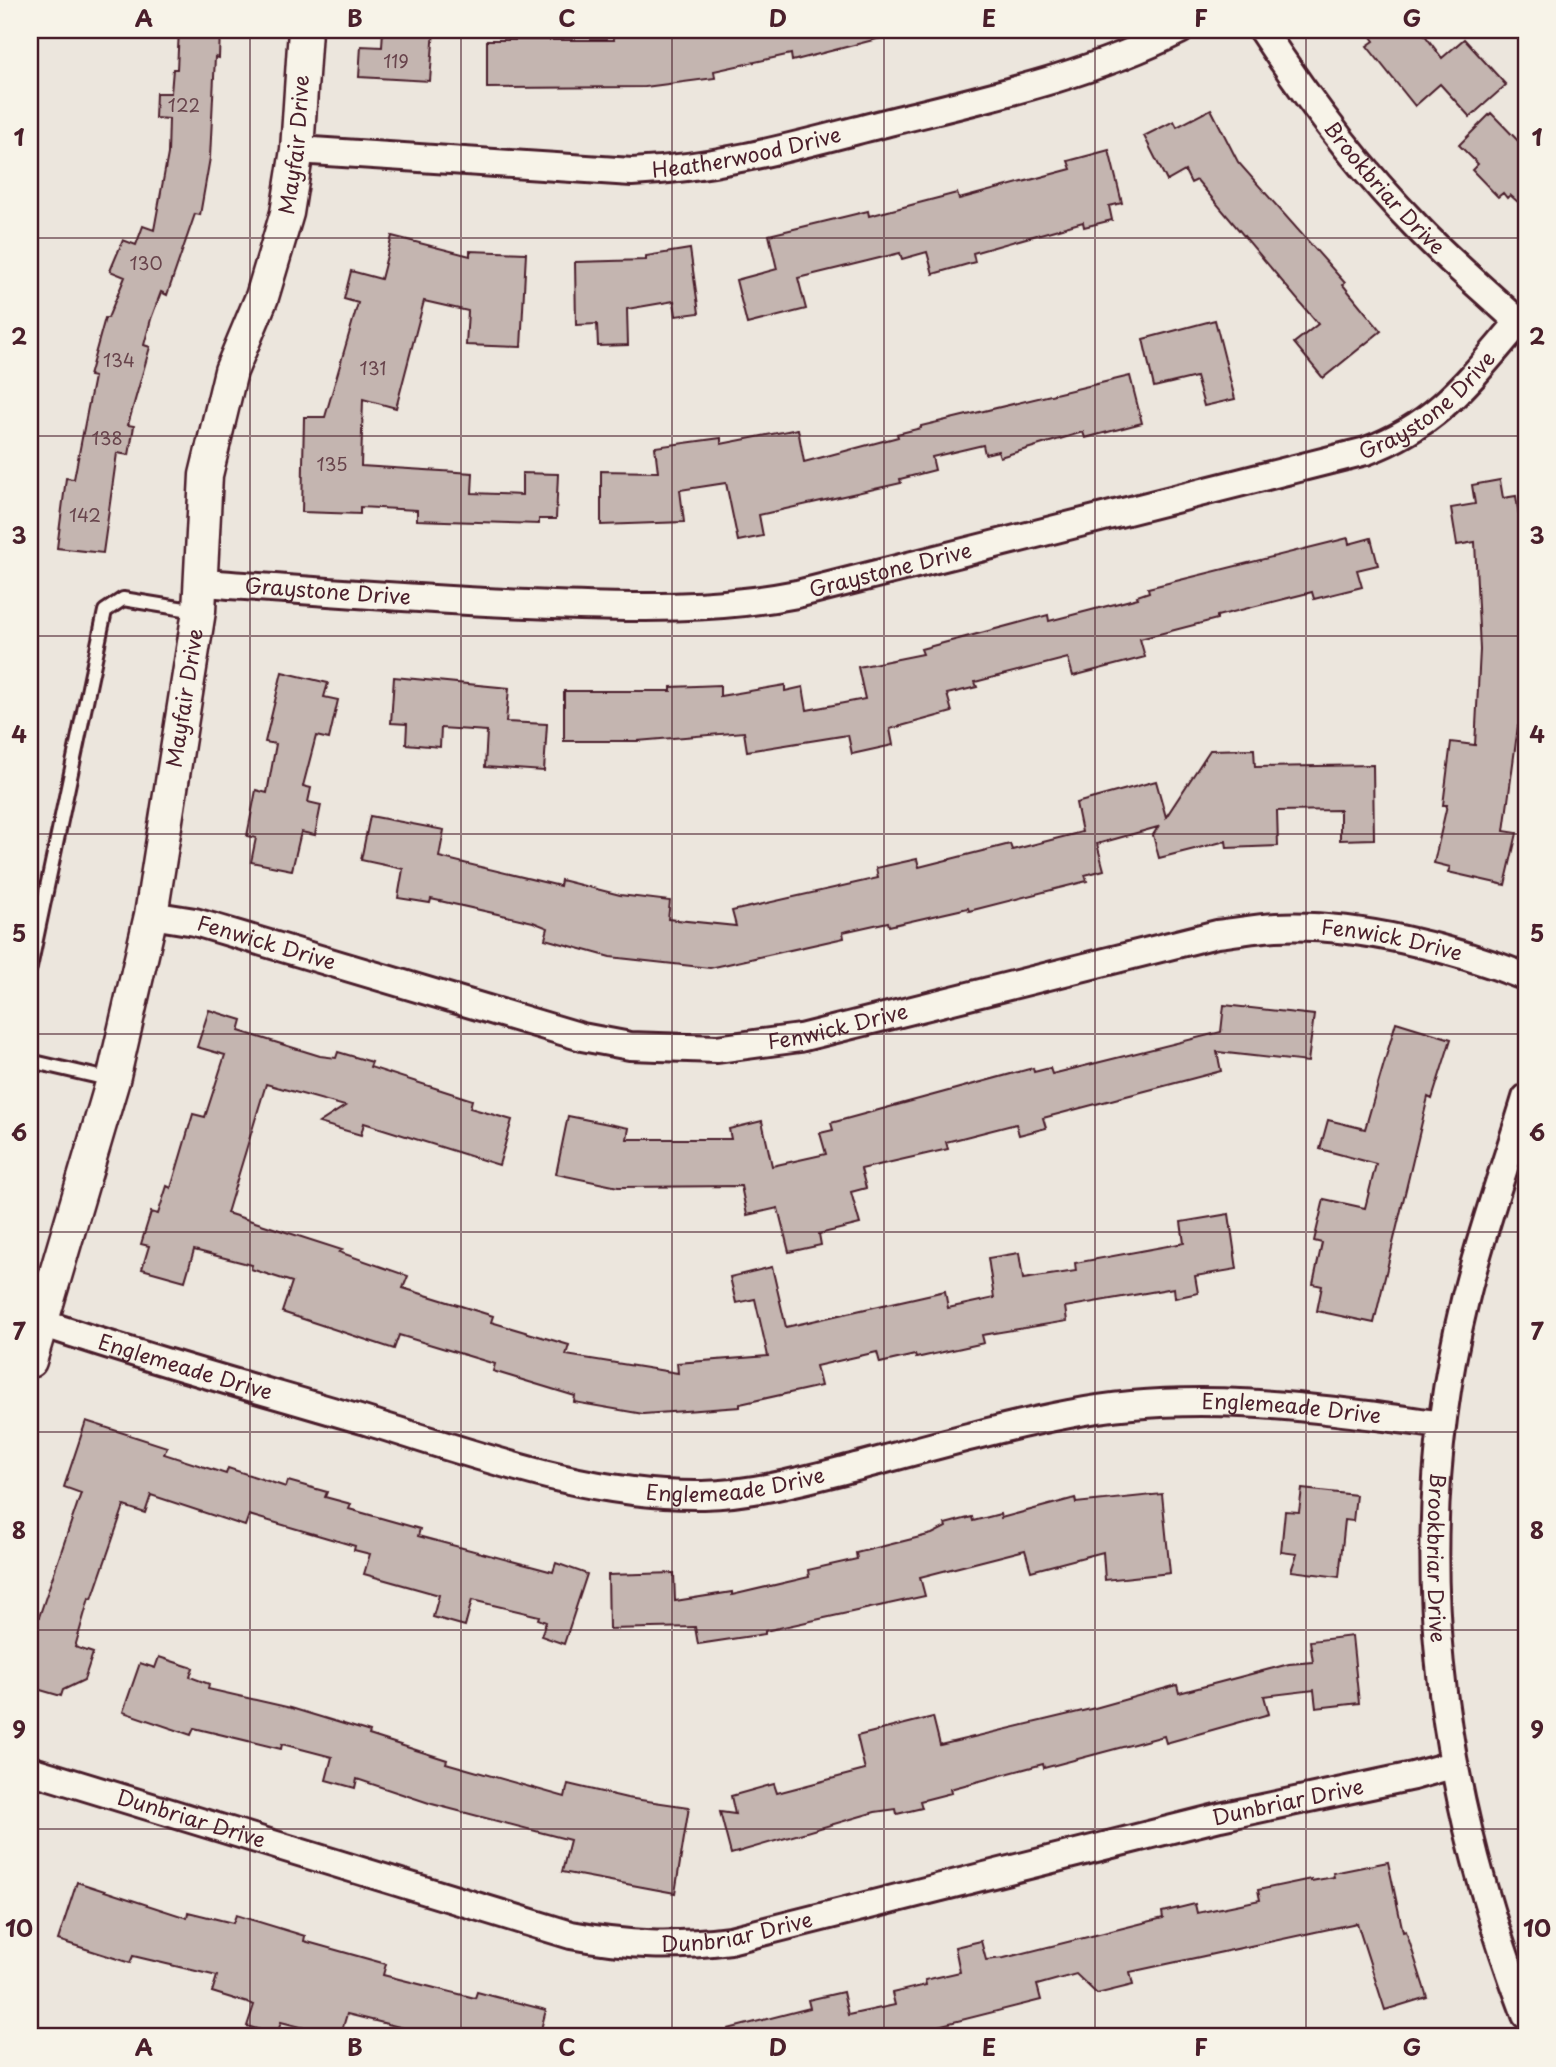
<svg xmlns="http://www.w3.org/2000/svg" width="1556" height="2067" viewBox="0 0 1556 2067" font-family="'Playpen Sans',sans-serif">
	<rect width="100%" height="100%" fill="#ece6dd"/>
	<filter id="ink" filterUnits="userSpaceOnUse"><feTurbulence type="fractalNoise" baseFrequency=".0143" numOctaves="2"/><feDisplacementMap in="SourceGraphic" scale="14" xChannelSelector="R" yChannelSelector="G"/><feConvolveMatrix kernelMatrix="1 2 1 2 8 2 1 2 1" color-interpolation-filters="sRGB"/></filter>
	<g filter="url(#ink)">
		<path fill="#c4b5b0" stroke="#4a1f2b" stroke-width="2" d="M 179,30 L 220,30 L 219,58 L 215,57 L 210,158 L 200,215 L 195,214 L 167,295 L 161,292 L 151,319 L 144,345 L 150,347 L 128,425 L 134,426 L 129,455 L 117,453 L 103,553 L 57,548 L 66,478 L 74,479 L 94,377 L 89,376 L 105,318 L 108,318 L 125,277 L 110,271 L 123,240 L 136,245 L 143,226 L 154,230 L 168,154 L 169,119 L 155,118 L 156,93 L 171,93 L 173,69 L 177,69 Z
			M 383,30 L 434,30 L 430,81 L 359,77 L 361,46 L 382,47 Z
			M 637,30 L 880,30 L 881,38 L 792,61 L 791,54 L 714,71 L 715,78 L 645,87 L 487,88 L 487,40 L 614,40 L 613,33 Z
			M 1366,30 L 1421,30 L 1442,58 L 1464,39 L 1506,85 L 1470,117 L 1440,84 L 1415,106 L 1367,46 L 1374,41 Z
			M 1211,109 L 1238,162 L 1345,283 L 1343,285 L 1381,331 L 1323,378 L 1294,343 L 1318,324 L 1197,180 L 1191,183 L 1185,171 L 1167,181 L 1144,136 L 1174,121 L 1177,127 Z
			M 1491,113 L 1526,149 L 1526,209 L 1510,195 L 1507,198 L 1503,193 L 1498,197 L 1472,170 L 1478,164 L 1459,145 Z
			M 1109,150 L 1122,203 L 1109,206 L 1112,220 L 1084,227 L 1083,222 L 973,253 L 975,262 L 933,274 L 927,252 L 902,259 L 900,253 L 798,278 L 806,309 L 747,324 L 736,280 L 777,269 L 769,235 L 868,211 L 869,216 L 957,193 L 959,199 L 1071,169 L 1068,161 Z
			M 392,236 L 470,256 L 470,251 L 526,253 L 521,347 L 466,345 L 468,311 L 424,301 L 396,408 L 363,399 L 361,466 L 473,473 L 472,493 L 522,495 L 522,473 L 558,474 L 556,519 L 539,519 L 539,524 L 445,521 L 417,520 L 417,510 L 360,507 L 360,514 L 302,512 L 304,417 L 325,417 L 358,303 L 344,299 L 351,271 L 381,279 Z
			M 690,249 L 699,313 L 676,316 L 674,301 L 627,309 L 628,345 L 598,346 L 597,324 L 576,325 L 575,262 L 646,260 L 646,256 Z
			M 1215,320 L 1235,399 L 1204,406 L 1196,377 L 1154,387 L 1143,339 Z
			M 1130,376 L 1142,423 L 1085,438 L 1083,432 L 1000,457 L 998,451 L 985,454 L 983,445 L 932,457 L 935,470 L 900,479 L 901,483 L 759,515 L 763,536 L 738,541 L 726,483 L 680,490 L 684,522 L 601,525 L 601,471 L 658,472 L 655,447 L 721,438 L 721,444 L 798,429 L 804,462 L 898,437 L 897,434 L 921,428 L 921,426 Z
			M 1500,480 L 1503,498 L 1516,496 L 1523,541 L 1526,590 L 1526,709 L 1522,709 L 1521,726 L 1518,726 L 1504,831 L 1517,833 L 1505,885 L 1448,872 L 1450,867 L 1434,863 L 1447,805 L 1443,805 L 1451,742 L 1475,745 L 1480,650 L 1475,542 L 1457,545 L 1451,508 L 1475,504 L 1472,485 Z
			M 1348,538 L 1349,544 L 1371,538 L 1378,565 L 1357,570 L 1362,587 L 1314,599 L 1312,592 L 1217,616 L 1217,619 L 1140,639 L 1145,657 L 1073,676 L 1068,658 L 975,682 L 977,687 L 947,694 L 952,712 L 890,729 L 893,745 L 852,754 L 848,735 L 747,751 L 744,732 L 637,741 L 564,741 L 564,691 L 671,691 L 671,687 L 720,685 L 720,696 L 785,685 L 785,691 L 803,687 L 807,710 L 865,699 L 858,667 L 923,654 L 921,649 L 1048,615 L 1049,621 L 1138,598 L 1137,596 L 1149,592 L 1148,588 Z
			M 282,672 L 328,683 L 324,697 L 338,700 L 329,739 L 316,736 L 303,786 L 311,788 L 308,802 L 321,805 L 315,835 L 301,832 L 292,870 L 251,862 L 256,838 L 247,836 L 256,790 L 267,793 L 276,744 L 265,742 Z
			M 394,677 L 509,688 L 506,722 L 547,724 L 544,771 L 485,767 L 487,731 L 441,728 L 440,747 L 406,744 L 407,724 L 391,723 Z
			M 1254,749 L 1255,767 L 1373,765 L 1374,839 L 1340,840 L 1340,810 L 1277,811 L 1278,846 L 1227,848 L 1226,841 L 1159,858 L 1153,835 L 1158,827 L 1097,844 L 1104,870 L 1085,875 L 1087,881 L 969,911 L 968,908 L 889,926 L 888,922 L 843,932 L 844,938 L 710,968 L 610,957 L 545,939 L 548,928 L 533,922 L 431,899 L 430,903 L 398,898 L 403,869 L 361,860 L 370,816 L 444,830 L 439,857 L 560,886 L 561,880 L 620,895 L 670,901 L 668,919 L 736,926 L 732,911 L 878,878 L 876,868 L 917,859 L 919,867 L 1010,844 L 1012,850 L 1082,832 L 1076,803 L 1156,781 L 1166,817 L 1210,750 Z
			M 1224,1005 L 1314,1015 L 1308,1062 L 1217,1052 L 1221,1071 L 1043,1118 L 1046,1128 L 1019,1135 L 1016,1124 L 946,1142 L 948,1149 L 861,1169 L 866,1188 L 851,1192 L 860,1224 L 819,1234 L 821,1245 L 789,1252 L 778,1208 L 747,1215 L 741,1186 L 618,1187 L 556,1174 L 568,1116 L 629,1128 L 627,1139 L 731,1139 L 729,1129 L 762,1121 L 772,1166 L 826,1154 L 820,1133 L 833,1130 L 831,1123 L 1033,1068 L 1034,1072 L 1050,1068 L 1052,1074 L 1221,1032 Z
			M 209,1010 L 242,1020 L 239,1031 L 320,1056 L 336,1058 L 338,1052 L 372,1062 L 370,1067 L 472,1100 L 470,1108 L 512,1120 L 499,1165 L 364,1123 L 361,1135 L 319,1123 L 345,1106 L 266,1084 L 227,1213 L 342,1250 L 339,1252 L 408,1276 L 403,1288 L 493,1316 L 491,1322 L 569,1345 L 566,1355 L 678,1373 L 677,1363 L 768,1356 L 755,1299 L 736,1303 L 730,1277 L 772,1267 L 786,1327 L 945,1291 L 948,1308 L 994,1298 L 988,1258 L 1019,1253 L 1023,1279 L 1076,1271 L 1075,1263 L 1184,1243 L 1181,1222 L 1229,1214 L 1237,1269 L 1195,1276 L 1198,1293 L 1175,1298 L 1174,1288 L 1065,1307 L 1067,1321 L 982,1335 L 984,1343 L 916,1358 L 915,1355 L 880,1363 L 877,1352 L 816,1366 L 821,1386 L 740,1404 L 740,1407 L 643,1414 L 574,1402 L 575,1396 L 493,1371 L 495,1364 L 399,1335 L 394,1349 L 282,1312 L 292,1282 L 251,1269 L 252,1265 L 194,1250 L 185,1281 L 142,1269 L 149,1246 L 141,1244 L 151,1212 L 158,1214 L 167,1186 L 171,1188 L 193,1114 L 205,1117 L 225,1055 L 197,1047 Z
			M 1396,1022 L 1451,1039 L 1432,1099 L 1428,1097 L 1374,1323 L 1317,1311 L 1322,1286 L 1313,1284 L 1322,1243 L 1314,1241 L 1324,1199 L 1365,1208 L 1376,1164 L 1320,1149 L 1328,1120 L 1365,1129 Z
			M 86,1421 L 167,1447 L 164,1454 L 226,1474 L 228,1468 L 286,1487 L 288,1481 L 327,1492 L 325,1497 L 351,1504 L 349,1509 L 420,1529 L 418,1536 L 553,1572 L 556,1563 L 587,1574 L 564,1644 L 541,1636 L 546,1622 L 538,1619 L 539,1616 L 472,1600 L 465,1626 L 433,1617 L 439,1595 L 364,1574 L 370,1554 L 354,1550 L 355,1546 L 249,1515 L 245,1526 L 151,1495 L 145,1513 L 124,1506 L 92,1599 L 89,1598 L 75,1647 L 93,1653 L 84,1680 L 63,1690 L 61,1696 L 30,1687 L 30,1615 L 39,1617 L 81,1493 L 64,1487 Z
			M 1302,1489 L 1356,1495 L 1353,1521 L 1345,1520 L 1339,1577 L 1291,1571 L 1297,1554 L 1281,1552 L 1285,1511 L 1299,1512 Z
			M 1162,1494 L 1170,1573 L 1105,1580 L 1103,1552 L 1031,1571 L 1025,1550 L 920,1577 L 925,1596 L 765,1631 L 765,1634 L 698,1644 L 695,1627 L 609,1629 L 608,1575 L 674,1573 L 675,1601 L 732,1592 L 732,1595 L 809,1577 L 808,1570 L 857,1559 L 856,1553 L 932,1534 L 946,1527 L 945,1524 L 972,1517 L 973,1521 L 1000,1514 L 1001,1518 L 1075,1498 L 1076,1503 Z
			M 1352,1636 L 1359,1703 L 1316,1708 L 1314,1690 L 1264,1696 L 1269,1714 L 1166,1743 L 1164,1736 L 1044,1768 L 1043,1764 L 950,1789 L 951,1793 L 920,1801 L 922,1808 L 897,1814 L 896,1809 L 875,1812 L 731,1854 L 720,1812 L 735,1814 L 731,1796 L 774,1784 L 777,1793 L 865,1770 L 857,1736 L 933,1717 L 940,1745 L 1095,1708 L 1177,1685 L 1179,1693 L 1289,1664 L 1313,1662 L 1310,1641 Z
			M 159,1657 L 193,1668 L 190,1677 L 209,1684 L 208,1689 L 291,1708 L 370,1732 L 369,1735 L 447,1760 L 446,1763 L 565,1797 L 568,1784 L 627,1798 L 689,1807 L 675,1893 L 562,1872 L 570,1840 L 432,1804 L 357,1779 L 355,1788 L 326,1780 L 332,1757 L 282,1744 L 281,1749 L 194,1728 L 191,1735 L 123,1712 L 140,1663 L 155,1668 Z
			M 1388,1862 L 1403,1932 L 1406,1931 L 1427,1997 L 1385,2010 L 1357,1923 L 1130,1972 L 1133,1985 L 1097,1994 L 1076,1974 L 1037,1985 L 1041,2000 L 894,2037 L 729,2037 L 728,2029 L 810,2008 L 808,2000 L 843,1992 L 848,2015 L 895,2005 L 892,1993 L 926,1985 L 925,1980 L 960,1972 L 955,1947 L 981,1941 L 986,1960 L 1004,1958 L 1163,1918 L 1162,1912 L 1195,1904 L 1197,1913 L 1260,1900 L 1258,1890 L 1311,1879 L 1311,1881 L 1334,1877 L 1333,1873 Z
			M 77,1882 L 187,1918 L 188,1912 L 233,1923 L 236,1915 L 305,1936 L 304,1941 L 386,1964 L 383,1975 L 475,1998 L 477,1992 L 546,2010 L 539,2037 L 440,2037 L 347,2014 L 340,2037 L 281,2022 L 277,2035 L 247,2026 L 254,2005 L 212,1992 L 217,1976 L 133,1956 L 130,1963 L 58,1940 Z"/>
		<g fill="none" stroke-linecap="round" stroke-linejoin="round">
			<g stroke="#4a1f2b" stroke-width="18">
				<path id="service" d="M 30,968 L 105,611 L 123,599 L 197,611
					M 30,1061 L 112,1080"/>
			</g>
			<g stroke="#4a1f2b" stroke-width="32">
				<g id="minor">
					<path id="s1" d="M 1262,30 C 1308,100 1358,167 1417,227 C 1451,263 1490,295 1526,329"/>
					<path id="s2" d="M 297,150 L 632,172 C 723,168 809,142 897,120 C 994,96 1090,75 1180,30"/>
					<path id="s3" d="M 202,583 C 319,591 436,601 553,605 C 635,608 715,610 797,594 L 1366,451 C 1439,424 1470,379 1519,322"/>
					<path id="s4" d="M 151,915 L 195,922 L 582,1037 L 630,1046 L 717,1049 L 800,1038 L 1217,934 C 1237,932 1256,928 1276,927 C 1355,923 1453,948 1526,977"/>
					<path id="s5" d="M 1526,1098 C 1506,1165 1481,1232 1465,1300 C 1405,1545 1437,1782 1526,2015"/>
					<path id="s6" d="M 42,1323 C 148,1359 258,1389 366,1421 C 475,1454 587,1497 703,1495 C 753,1494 804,1480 852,1468 C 924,1449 996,1428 1069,1414 C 1194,1389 1317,1408 1442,1425"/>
					<path id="s7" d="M 30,1770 L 571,1935 C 629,1946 673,1947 730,1940 L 1220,1817 L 1413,1776 L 1452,1765"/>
				</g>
			</g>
			<g stroke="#4a1f2b" stroke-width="37">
				<g id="tertiary">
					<path id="s8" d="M 30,1361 L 113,1080 L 151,915 L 199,611 L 206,475 L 231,371 L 262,297 L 287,213 L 297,150 L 305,30"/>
				</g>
			</g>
			<use href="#service" stroke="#f7f3e8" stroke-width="12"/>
			<use href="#minor" stroke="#f7f3e8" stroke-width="26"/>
			<use href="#tertiary" stroke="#f7f3e8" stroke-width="32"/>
		</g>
	</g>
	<path fill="none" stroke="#4a1f2b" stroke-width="2" stroke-opacity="0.55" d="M 250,30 L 250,2037M 461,30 L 461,2037M 672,30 L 672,2037M 884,30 L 884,2037M 1095,30 L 1095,2037M 1306,30 L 1306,2037M 30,238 L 1526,238M 30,436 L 1526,436M 30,636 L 1526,636M 30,834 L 1526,834M 30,1034 L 1526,1034M 30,1232 L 1526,1232M 30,1432 L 1526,1432M 30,1630 L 1526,1630M 30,1829 L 1526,1829"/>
	<g text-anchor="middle" stroke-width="5" stroke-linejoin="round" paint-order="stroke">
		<g font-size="18" fill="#68444c">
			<text x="396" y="68">119</text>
			<text x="184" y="112">122</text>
			<text x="146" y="270">130</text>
			<text x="119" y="367">134</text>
			<text x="373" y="375">131</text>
			<text x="107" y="445">138</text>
			<text x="332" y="471">135</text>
			<text x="85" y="522">142</text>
		</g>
		<g font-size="21" fill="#4a1f2b" stroke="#f7f3e8">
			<text dy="7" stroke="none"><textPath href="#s8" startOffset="1250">Mayfair Drive</textPath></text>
			<text dy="7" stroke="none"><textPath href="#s2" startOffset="452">Heatherwood Drive</textPath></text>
			<text dy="7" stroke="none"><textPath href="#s1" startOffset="200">Brookbriar Drive</textPath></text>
			<text dy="7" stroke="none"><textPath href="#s3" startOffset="1260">Graystone Drive</textPath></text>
			<text dy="7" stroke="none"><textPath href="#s3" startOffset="693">Graystone Drive</textPath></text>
			<text dy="7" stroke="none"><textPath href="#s3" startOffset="126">Graystone Drive</textPath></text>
			<text dy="7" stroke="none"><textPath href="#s8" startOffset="682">Mayfair Drive</textPath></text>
			<text dy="7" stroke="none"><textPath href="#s4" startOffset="119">Fenwick Drive</textPath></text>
			<text dy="7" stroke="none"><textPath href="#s4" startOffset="1274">Fenwick Drive</textPath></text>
			<text dy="7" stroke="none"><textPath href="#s4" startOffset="707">Fenwick Drive</textPath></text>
			<text dy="7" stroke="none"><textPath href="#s6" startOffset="150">Englemeade Drive</textPath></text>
			<text dy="7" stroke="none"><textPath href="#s6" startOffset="1284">Englemeade Drive</textPath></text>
			<text dy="7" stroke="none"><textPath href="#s6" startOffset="718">Englemeade Drive</textPath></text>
			<text dy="7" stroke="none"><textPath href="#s5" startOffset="471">Brookbriar Drive</textPath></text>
			<text dy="7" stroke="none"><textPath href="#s7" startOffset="1300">Dunbriar Drive</textPath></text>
			<text dy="7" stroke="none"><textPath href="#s7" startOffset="168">Dunbriar Drive</textPath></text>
			<text dy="7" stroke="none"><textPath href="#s7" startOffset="733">Dunbriar Drive</textPath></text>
		</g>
	</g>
	<rect width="1556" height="2067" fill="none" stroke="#f7f3e8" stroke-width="77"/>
	<rect x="38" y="38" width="1480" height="1990" fill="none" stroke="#4a1f2b" stroke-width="2.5"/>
	<g font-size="23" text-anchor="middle" font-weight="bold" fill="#4a1f2b">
		<text x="144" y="27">A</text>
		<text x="355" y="27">B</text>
		<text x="567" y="27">C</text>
		<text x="778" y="27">D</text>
		<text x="989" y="27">E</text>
		<text x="1201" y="27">F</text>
		<text x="1412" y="27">G</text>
		<text x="19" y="146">1</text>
		<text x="1537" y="146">1</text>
		<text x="19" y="345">2</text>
		<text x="1537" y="345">2</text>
		<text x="19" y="544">3</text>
		<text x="1537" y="544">3</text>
		<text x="19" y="743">4</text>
		<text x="1537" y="743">4</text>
		<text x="19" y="942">5</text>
		<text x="1537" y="942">5</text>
		<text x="19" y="1141">6</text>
		<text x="1537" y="1141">6</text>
		<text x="19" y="1340">7</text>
		<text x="1537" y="1340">7</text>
		<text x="19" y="1539">8</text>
		<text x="1537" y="1539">8</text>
		<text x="19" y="1738">9</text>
		<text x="1537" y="1738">9</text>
		<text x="19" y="1937">10</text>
		<text x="1537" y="1937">10</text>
		<text x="144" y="2056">A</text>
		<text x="355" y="2056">B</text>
		<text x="567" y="2056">C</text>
		<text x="778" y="2056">D</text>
		<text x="989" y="2056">E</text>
		<text x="1201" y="2056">F</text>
		<text x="1412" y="2056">G</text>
	</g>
</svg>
